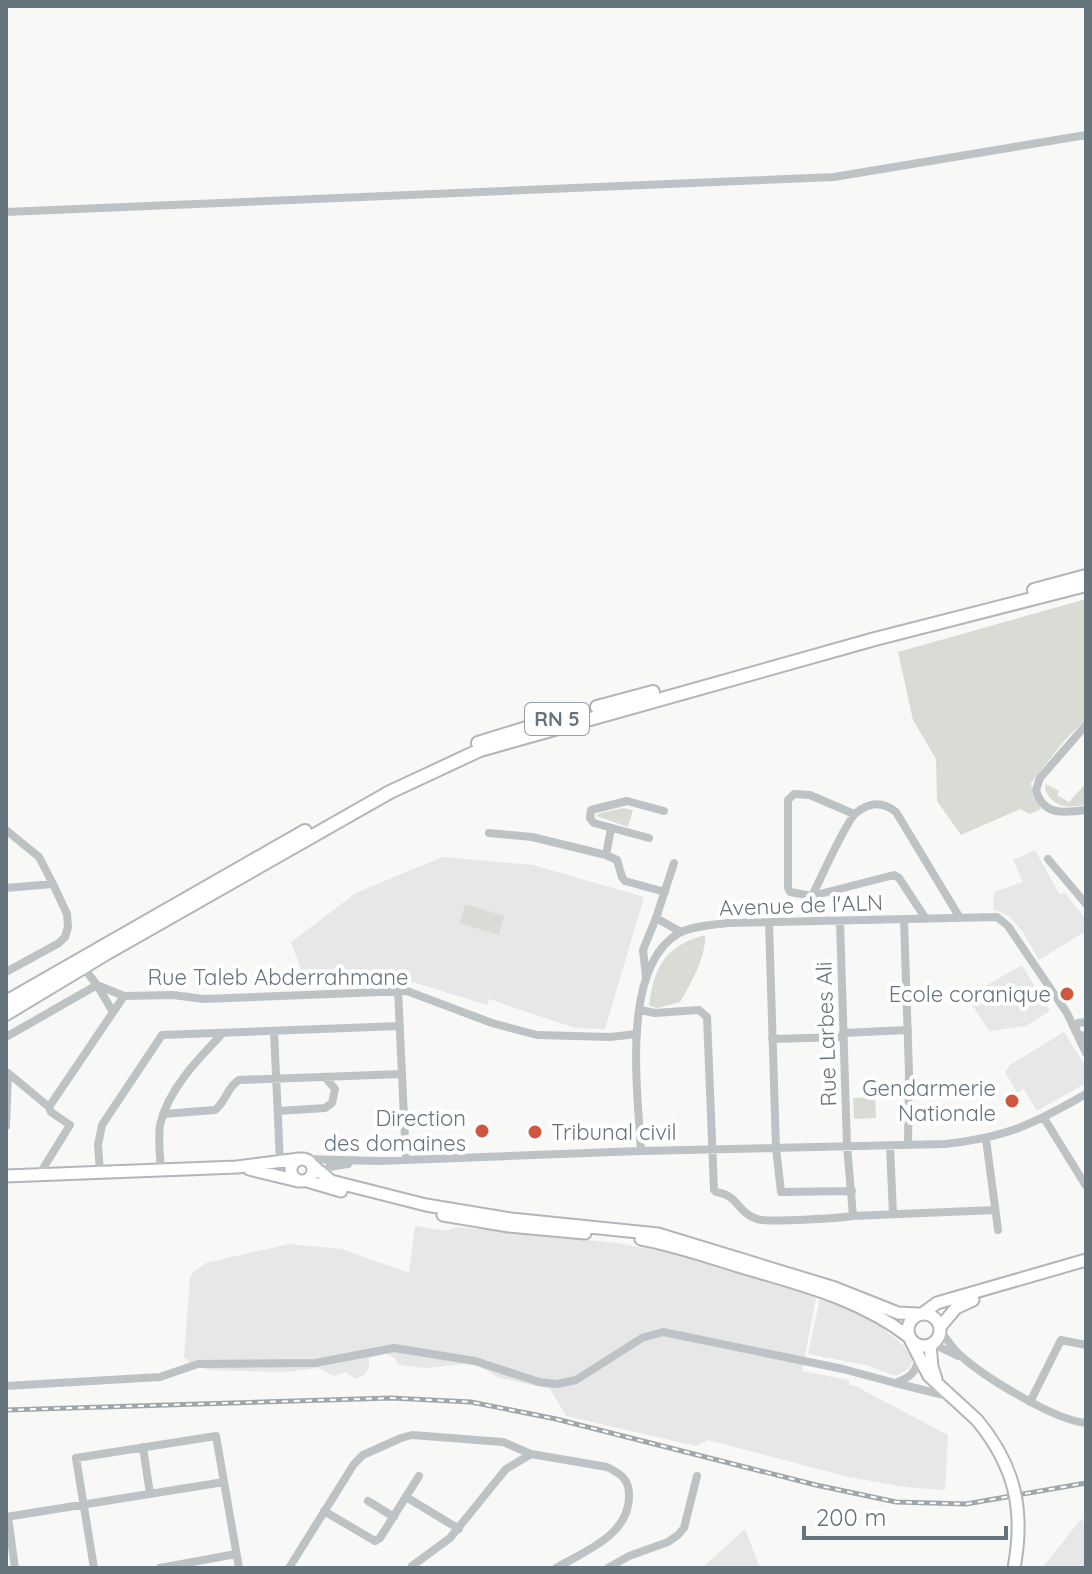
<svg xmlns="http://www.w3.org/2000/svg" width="1092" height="1574" viewBox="0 0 1092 1574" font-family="Quicksand,sans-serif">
	<rect width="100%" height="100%" fill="#f8f8f6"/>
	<path fill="#e6e7e6" d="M 1035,850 L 1060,895 L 1064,892 L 1086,919 L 1086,931 L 1039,960 L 1023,932 L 1009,916 L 993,909 L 994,892 L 1023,882 L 1013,860 Z
		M 442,857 L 533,865 L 644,897 L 605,1029 L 575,1028 L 489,999 L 487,1005 L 400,978 L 375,984 L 306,983 L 291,942 L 356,893 Z
		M 1022,965 L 1050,1011 L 1026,1026 L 989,1031 L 969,1000 L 975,992 Z
		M 1064,1032 L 1086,1067 L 1086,1083 L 1037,1111 L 1024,1089 L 1017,1093 L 1005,1072 L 1010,1065 Z
		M 415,1226 L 447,1231 L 456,1227 L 618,1243 L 680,1255 L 816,1297 L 802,1371 L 849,1380 L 849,1385 L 855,1386 L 948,1435 L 945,1490 L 905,1487 L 849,1477 L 708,1440 L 696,1446 L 566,1416 L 550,1389 L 500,1378 L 478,1366 L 463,1364 L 427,1368 L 398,1365 L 395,1358 L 386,1354 L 369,1358 L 369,1367 L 364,1375 L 355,1379 L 346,1372 L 334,1376 L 318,1368 L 285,1372 L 210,1370 L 194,1366 L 184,1357 L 190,1278 L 193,1272 L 206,1263 L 289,1244 L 342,1249 L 409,1273 Z
		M 820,1299 L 852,1310 L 876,1323 L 903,1345 L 910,1355 L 913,1360 L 909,1368 L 896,1376 L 866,1365 L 808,1354 Z
		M 1082,1518 L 1086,1532 L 1086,1568 L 1042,1568 Z
		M 745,1529 L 760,1568 L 702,1568 Z"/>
	<path fill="#d8dcd5" d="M 1086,599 L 1086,719 L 1065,740 L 1031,783 L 1033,795 L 1041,809 L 1030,814 L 1020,809 L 961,835 L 937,801 L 936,759 L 913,720 L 898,652 Z
		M 1086,783 L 1086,805 C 1067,808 1053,808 1045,789 L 1046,784 L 1059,791 L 1057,795 L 1069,802 Z
		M 624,808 L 633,810 L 628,827 L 596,816 L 600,813 Z
		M 465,904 L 504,916 L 499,935 L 460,923 Z
		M 705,935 C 706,958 691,983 680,1002 L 658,1008 L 649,1006 C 654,967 665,946 705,935 Z
		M 875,1097 L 876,1118 L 854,1119 L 853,1098 Z"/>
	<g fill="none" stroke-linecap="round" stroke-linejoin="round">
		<g stroke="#b0b6ba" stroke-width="15">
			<path id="secondary" d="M291 1170a11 11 0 1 1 22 0a11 11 0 1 1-22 0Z
				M 312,1165 L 331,1181 L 426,1205 L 511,1219 L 658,1234 L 835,1288 L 898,1313 L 918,1314
				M 249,1169 L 298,1181
				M 6,1176 L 237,1167 L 299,1159
				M 307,1181 L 341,1191
				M 443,1215 L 509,1226 L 585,1233
				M 641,1239 C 674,1245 706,1256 738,1266 C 798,1284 859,1298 909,1337
				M908 1330a16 16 0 1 1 32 0a16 16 0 1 1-32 0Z
				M 922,1314 L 937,1303 L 1086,1260
				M 940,1327 L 956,1308 L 973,1300
				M 911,1341 L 929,1376 L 977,1420
				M 930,1345 L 932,1367 L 936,1379"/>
		</g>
		<g stroke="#b1b7b9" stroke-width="16">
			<path id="primary" d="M 1034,590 L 1086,576
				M 597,707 L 653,692
				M 478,743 L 533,726
				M 6,1002 L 305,831
				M 6,1014 L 107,953 L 390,792 L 480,750 L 875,639 L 1086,585"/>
		</g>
		<path stroke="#bdc2c5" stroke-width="8" d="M 6,212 L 834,177 L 1086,135
			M 1086,725 L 1040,778 L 1036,790 C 1043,816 1064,813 1086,810
			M 6,830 L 39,857 L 53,884 L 67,914 L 68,927 L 65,937 L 59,943 L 6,972
			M 489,833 L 532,837 L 606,855 L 617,860 L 622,877 L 625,881 L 665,892
			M 649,838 L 594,823 L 590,818 L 591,810 L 627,801 L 664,811
			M 606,855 L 611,829
			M 1048,859 L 1086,904
			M 674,863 L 656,918 L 681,932
			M 6,888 L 53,884
			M 812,896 L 790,892 L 788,888 L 788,800 L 794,794 L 810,795 L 854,814
			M 904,919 L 909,1072 L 908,1145
			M 926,919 L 899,878 L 894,875 L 812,896 C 820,880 846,821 856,813 C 869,802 883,801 896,812 L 960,918
			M 840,921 L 847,1146 L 853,1216 L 995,1210
			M 769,923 L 776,1148 L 781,1192 L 852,1191
			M 83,967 L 97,985 L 124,996
			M 646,977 L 643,950 L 656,918
			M 398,990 L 406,1160
			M 640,1010 L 655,1013 L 699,1010 L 707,1017 L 714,1190 L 716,1192 C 740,1196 735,1211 757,1219 C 767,1223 839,1218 853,1216
			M 1086,1022 L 1078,1023 L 1075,1029 L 1079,1035 L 1086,1036
			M 274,1031 L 280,1163
			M 843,1033 L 908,1030
			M 6,1037 L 97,985 L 113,1012
			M 772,1039 L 843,1037
			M 6,1073 L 8,1073 L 6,1126
			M 8,1073 L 49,1107
			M 278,1111 L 325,1108 L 332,1103 L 335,1089 L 325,1077
			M 164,1114 L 215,1110 C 226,1102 227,1087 239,1080 L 402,1074
			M 1044,1118 L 1086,1186
			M 986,1139 L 998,1230
			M 890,1146 L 893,1214
			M 641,1151 C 638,1093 620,967 679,933 C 693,926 713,925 728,923 L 997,917 L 1008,926 L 1067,1013 L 1086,1053
			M 303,1159 L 380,1161 L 641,1151 L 945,1144 C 1007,1137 1032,1125 1086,1094
			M 161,1169 C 160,1155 158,1139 160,1125 C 168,1089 199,1058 223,1033
			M 100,1172 L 98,1145 L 102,1125 L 162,1035 L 400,1026
			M 39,1175 L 70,1125 L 51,1112 L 49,1107 L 124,996 L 173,995 L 204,999 L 407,991 L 492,1023 L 537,1035 L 610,1037 L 637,1034
			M 331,1180 L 326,1172 L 329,1167 L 348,1164
			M 940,1331 C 947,1339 952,1348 960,1355 C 984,1377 1054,1420 1086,1423
			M 933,1344 L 958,1356
			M 919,1356 C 917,1372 910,1378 895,1383 L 948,1396
			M 6,1386 L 160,1377 L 198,1364 L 315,1363 L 394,1348 L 475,1361 L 539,1382 L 557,1384 L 576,1380 L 642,1338 L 663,1332 L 843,1369 L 895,1383
			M 1030,1402 L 1061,1340 L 1086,1345
			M 143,1447 L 150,1494
			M 406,1497 L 459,1529
			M 368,1501 L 394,1517
			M 324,1511 L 375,1541 L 380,1538 L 419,1476
			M 6,1517 L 224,1482
			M 8,1517 L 15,1568
			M 412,1566 L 450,1538 L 506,1469 L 531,1454
			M 94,1568 L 76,1458 L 216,1436 L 239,1568
			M 160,1568 L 236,1554
			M 289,1568 L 354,1464 L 363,1455 L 401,1438 L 412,1435 L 503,1442 L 531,1454 L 607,1467 C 621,1474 629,1479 629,1495 C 630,1535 585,1551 556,1568
			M 608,1568 L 629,1556 L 668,1542 L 678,1535 L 684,1528 L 697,1476"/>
		<use href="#secondary" stroke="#fff" stroke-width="11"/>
		<use href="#primary" stroke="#fff" stroke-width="12"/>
		<g stroke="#a0a7ab" stroke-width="5">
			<path id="rail" d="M 6,1410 L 391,1398 L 471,1402 L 556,1419 L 816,1485 L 896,1502 L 966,1504 L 1086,1483"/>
		</g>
		<use href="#rail" stroke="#fff" stroke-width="2" stroke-dasharray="6" stroke-linecap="butt"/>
		<g stroke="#b0b6ba" stroke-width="15" stroke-linecap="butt">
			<path id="secondary-bridge" d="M 977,1420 C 1015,1466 1025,1510 1014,1568"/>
		</g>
		<use href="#secondary-bridge" stroke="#fff" stroke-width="11"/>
	</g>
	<g fill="#d0563e" stroke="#fff" stroke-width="3">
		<circle cx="1067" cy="994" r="8"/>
		<circle cx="1012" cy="1101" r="8"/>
		<circle cx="482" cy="1131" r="8"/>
		<circle cx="535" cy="1132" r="8"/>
	</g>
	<g text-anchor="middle" stroke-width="8" stroke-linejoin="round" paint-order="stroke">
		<rect fill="#fff" stroke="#949ea4" stroke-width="2" x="525" y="703" width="64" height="32" rx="6"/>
		<g font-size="20" font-weight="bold" fill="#66757d">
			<text x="557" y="726">RN 5</text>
		</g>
		<g font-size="22" fill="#66757d" stroke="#fff">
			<text transform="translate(801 905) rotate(-2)" y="8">Avenue de l'ALN</text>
			<text x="278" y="985">Rue Taleb Abderrahmane</text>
			<text transform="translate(826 1034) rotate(-92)" y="8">Rue Larbes Ali</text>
		</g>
		<g font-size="22" fill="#66757d" stroke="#fff" text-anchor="end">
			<text x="1051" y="1002">Ecole coranique</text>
			<text x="996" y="1096">Gendarmerie<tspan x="996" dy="25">Nationale</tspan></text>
			<text x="466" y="1126">Direction<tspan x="466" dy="25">des domaines</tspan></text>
			<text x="551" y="1140" text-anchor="start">Tribunal civil</text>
		</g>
	</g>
	<rect width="1092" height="1574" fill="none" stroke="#66757d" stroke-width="16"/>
	<path d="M804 1526v12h202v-12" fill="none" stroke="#66757d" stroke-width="4"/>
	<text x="816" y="1526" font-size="24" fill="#66757d" stroke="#ffffff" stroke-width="6" paint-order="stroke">200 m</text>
</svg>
